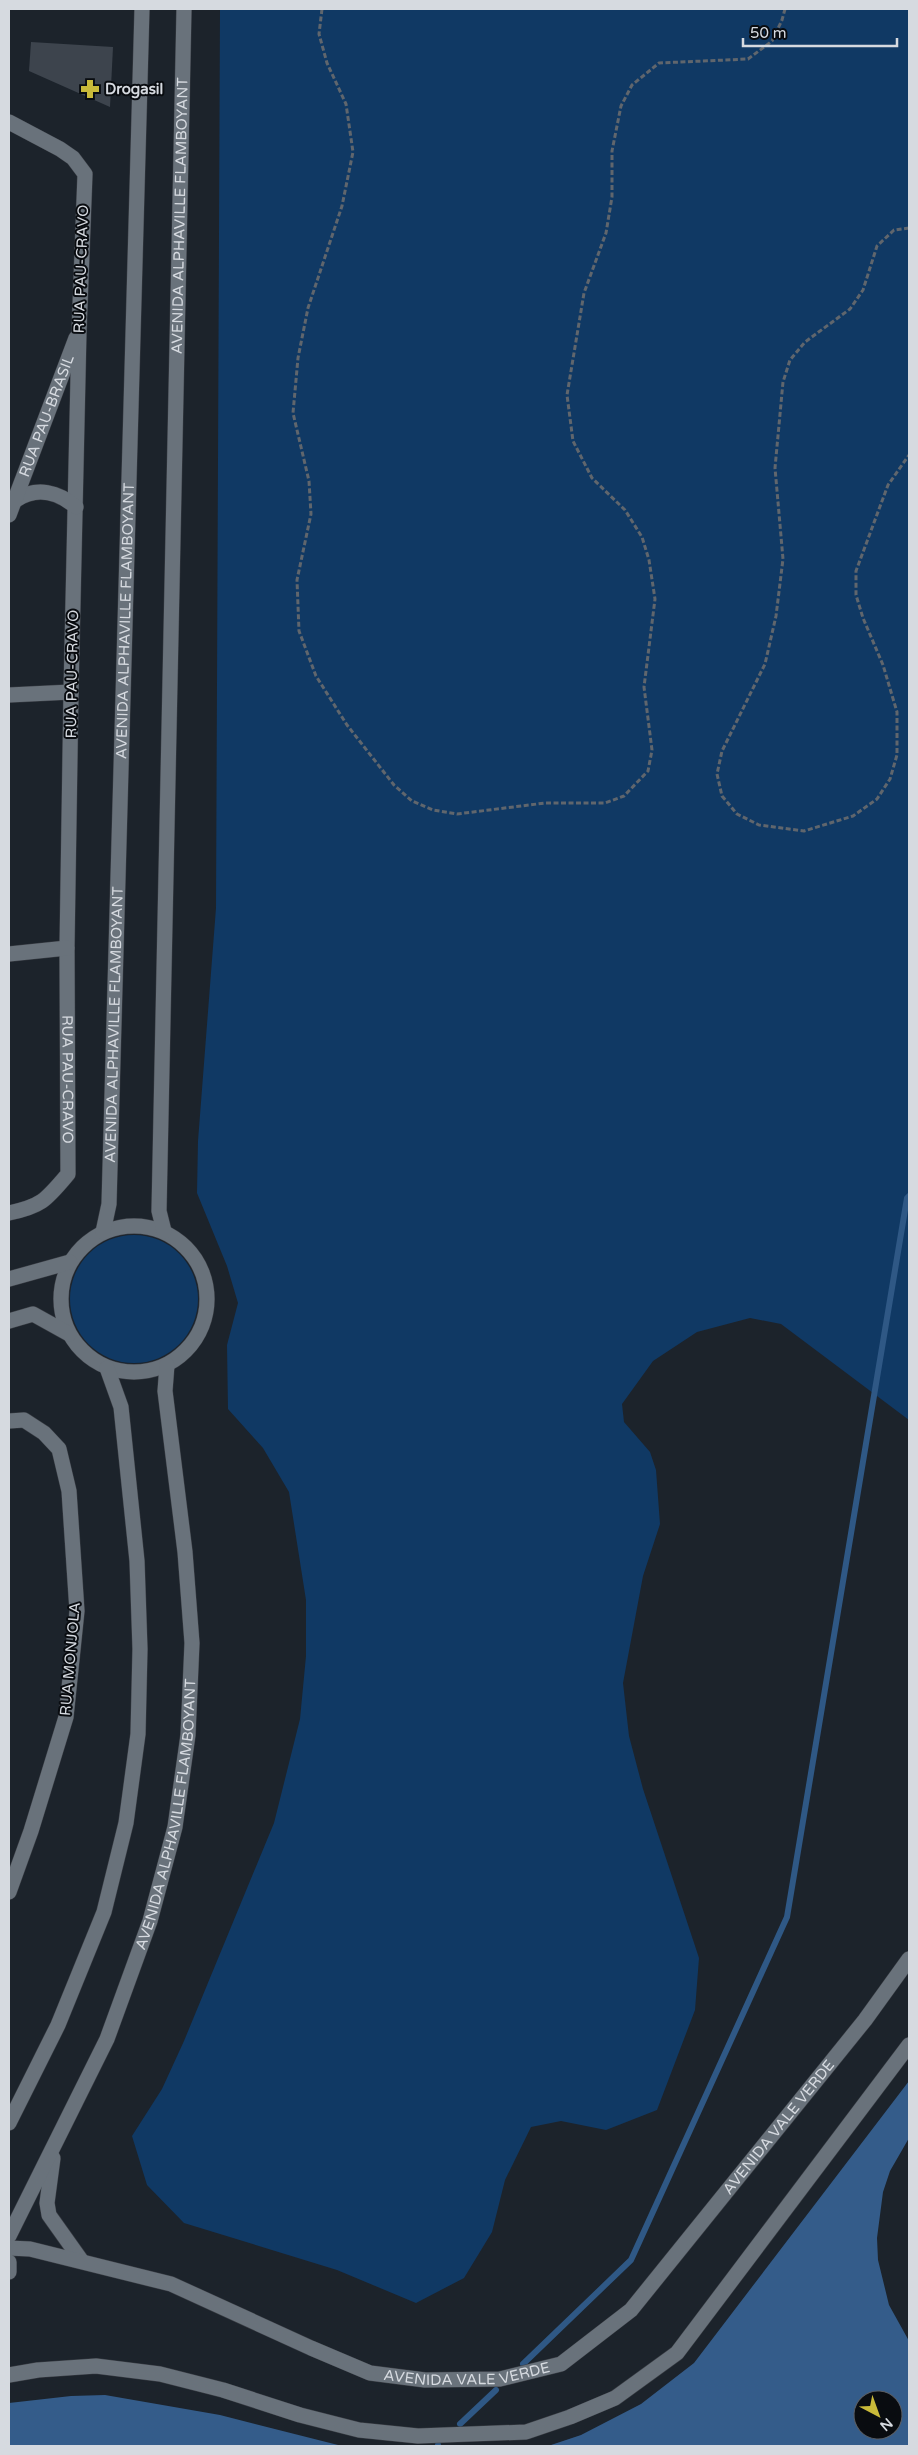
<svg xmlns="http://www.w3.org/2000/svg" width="918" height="2455" viewBox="0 0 918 2455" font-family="'Varela Round',sans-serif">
	<rect width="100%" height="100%" fill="#1c232b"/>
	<path fill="#103964" d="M 220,9 L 909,9 L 909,1420 L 781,1324 L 750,1318 L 697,1332 L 653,1361 L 622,1404 L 624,1422 L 650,1452 L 656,1470 L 660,1524 L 643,1576 L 623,1683 L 629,1736 L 643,1789 L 699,1958 L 695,2010 L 657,2110 L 606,2130 L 561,2121 L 531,2127 L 505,2180 L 492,2232 L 464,2278 L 416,2303 L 337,2270 L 184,2223 L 147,2185 L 132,2136 L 162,2089 L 184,2041 L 274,1823 L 300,1719 L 306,1656 L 306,1600 L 289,1492 L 263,1448 L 228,1409 L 227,1345 L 238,1303 L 227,1266 L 197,1193 L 198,1141 L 216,908 Z
		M70 1299a64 64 0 1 1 128 0a64 64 0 1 1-128 0Z"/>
	<path fill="#345c8a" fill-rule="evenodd" d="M 909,2081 L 909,2138 L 890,2171 L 883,2192 L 877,2238 L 878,2260 L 889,2305 L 909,2341 L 909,2446 L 548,2446 L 581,2435 L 641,2404 L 694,2363 ZM 863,2400 L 893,2400 L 893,2430 L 863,2430 Z
		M 105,2395 L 220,2415 L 342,2446 L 9,2446 L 9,2403 L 71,2396 Z"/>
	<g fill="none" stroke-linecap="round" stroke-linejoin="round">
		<path stroke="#2f5885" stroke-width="6" d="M 523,2364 L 631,2260 L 787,1917 L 907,1198 L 909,1196
			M 460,2424 L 496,2390
			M 438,2446 L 438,2445"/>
	</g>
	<path fill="#3d444d" d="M 31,42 L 113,47 L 110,107 L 29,71 Z"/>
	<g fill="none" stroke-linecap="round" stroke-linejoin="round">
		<g stroke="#393d44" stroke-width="16">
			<g id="minor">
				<path id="s1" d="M 9,122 L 60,149 L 73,158 L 85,174 L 79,332 L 71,692 L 67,948 L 68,1174 C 46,1200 42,1206 9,1213"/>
				<path d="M 16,500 C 37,486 58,492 76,507"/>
				<path id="s2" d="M 9,515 L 76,338"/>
				<path d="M 9,695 L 71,692"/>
				<path d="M 9,954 L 67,948"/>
				<circle cx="134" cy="1299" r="73"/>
				<path id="s3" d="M 164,1231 L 159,1211 L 184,9"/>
				<path id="s4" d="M 103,1232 L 109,1204 L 142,9"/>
				<path d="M 9,1279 L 70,1262"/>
				<path d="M 9,1321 L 33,1314 L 69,1334"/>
				<path d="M 9,1421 L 24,1420 L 44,1433 L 59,1449 L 69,1491 L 77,1611 L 66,1717 L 31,1831 L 9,1892"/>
				<path d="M 9,2123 L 58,2025 L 104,1912 L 126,1823 L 138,1734 L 140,1649 L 137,1561 L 121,1407 L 107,1368"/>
				<path d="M 53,2158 L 47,2203 L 49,2215 L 81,2260"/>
				<path id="s5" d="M 9,2236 L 107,2039 L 150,1921 L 175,1827 L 188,1735 L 192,1643 L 185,1552 L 165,1391 L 167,1365"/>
				<path id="s6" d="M 9,2248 L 30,2249 L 171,2284 L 311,2348 L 370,2373 L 425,2380 L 500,2379 L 561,2364 L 631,2310 L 865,2020 L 909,1959"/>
				<path d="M 9,2262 L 9,2272"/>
				<path d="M 9,2375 L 38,2370 L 96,2366 L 160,2374 L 223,2390 L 300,2415 L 359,2430 L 418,2436 L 526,2432 L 570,2417 L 615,2398 L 677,2353 L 909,2045"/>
			</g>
		</g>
		<path stroke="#60666d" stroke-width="3" stroke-dasharray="5 2.5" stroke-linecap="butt" d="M 322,9 L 319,34 L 327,63 L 346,104 L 353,152 L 342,206 L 308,308 L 298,358 L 293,413 L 309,481 L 311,514 L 297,580 L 299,631 L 316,676 L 347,725 L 394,785 L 412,801 L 433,810 L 457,814 L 545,803 L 605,803 L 624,796 L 648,771 L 652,750 L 644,687 L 655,599 L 649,560 L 642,537 L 625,510 L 592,478 L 573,441 L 567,395 L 584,293 L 606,233 L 612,197 L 612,151 L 621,106 L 632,85 L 659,63 L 748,59 L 772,41 L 782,20 L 785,9
			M 909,228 L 894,230 L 877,246 L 863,290 L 850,309 L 805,342 L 790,360 L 783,382 L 775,468 L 783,559 L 776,616 L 765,664 L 722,751 L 717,774 L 722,796 L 737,814 L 759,825 L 804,831 L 853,816 L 877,799 L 890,779 L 897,755 L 897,712 L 883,665 L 863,618 L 856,595 L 856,571 L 888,485 L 909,455"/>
		<use href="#minor" stroke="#69727b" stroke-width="15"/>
	</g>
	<defs>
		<g id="pharmacy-bare" transform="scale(1.5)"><path d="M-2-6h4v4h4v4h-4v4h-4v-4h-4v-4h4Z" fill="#c9ba3a" stroke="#090c10" stroke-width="2.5" paint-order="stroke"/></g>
	</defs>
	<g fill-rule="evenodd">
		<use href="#pharmacy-bare" x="90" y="89"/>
	</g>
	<g text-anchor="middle" stroke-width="4" stroke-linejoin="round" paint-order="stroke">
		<g font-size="15" font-weight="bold" fill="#d6dae0" stroke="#090c10" text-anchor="start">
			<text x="105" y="94">Drogasil</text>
		</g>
		<g font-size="15" fill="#d6dae0" stroke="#090c10">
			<text dy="5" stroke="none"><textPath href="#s3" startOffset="1016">AVENIDA ALPHAVILLE FLAMBOYANT</textPath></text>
			<text transform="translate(81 269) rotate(-88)" y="5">RUA PAU-CRAVO</text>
			<text dy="5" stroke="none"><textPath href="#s2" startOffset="106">RUA PAU-BRASIL</textPath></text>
			<text dy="5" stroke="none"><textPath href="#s4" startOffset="612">AVENIDA ALPHAVILLE FLAMBOYANT</textPath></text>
			<text transform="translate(72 674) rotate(-89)" y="5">RUA PAU-CRAVO</text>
			<text dy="5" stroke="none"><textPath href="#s4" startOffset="208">AVENIDA ALPHAVILLE FLAMBOYANT</textPath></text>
			<text dy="5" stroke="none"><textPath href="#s1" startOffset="999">RUA PAU-CRAVO</textPath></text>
			<text transform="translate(70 1659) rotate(-85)" y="5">RUA MONJOLA</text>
			<text dy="5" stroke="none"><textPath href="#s5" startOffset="454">AVENIDA ALPHAVILLE FLAMBOYANT</textPath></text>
			<text dy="5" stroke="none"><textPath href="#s6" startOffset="901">AVENIDA VALE VERDE</textPath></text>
			<text dy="5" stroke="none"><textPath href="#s6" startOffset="482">AVENIDA VALE VERDE</textPath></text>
		</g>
	</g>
	<rect width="918" height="2455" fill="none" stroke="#d6dae0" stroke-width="20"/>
	<g transform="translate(878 2415) rotate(139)"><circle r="24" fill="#090c10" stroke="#5b5e63"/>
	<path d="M0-4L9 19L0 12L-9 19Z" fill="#c9ba3a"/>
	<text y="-8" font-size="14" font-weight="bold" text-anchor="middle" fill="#d6dae0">N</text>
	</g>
	<path d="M743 38v8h154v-8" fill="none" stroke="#d6dae0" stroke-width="2.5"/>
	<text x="750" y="38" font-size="15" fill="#d6dae0" stroke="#090c10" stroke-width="4" paint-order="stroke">50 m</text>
</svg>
